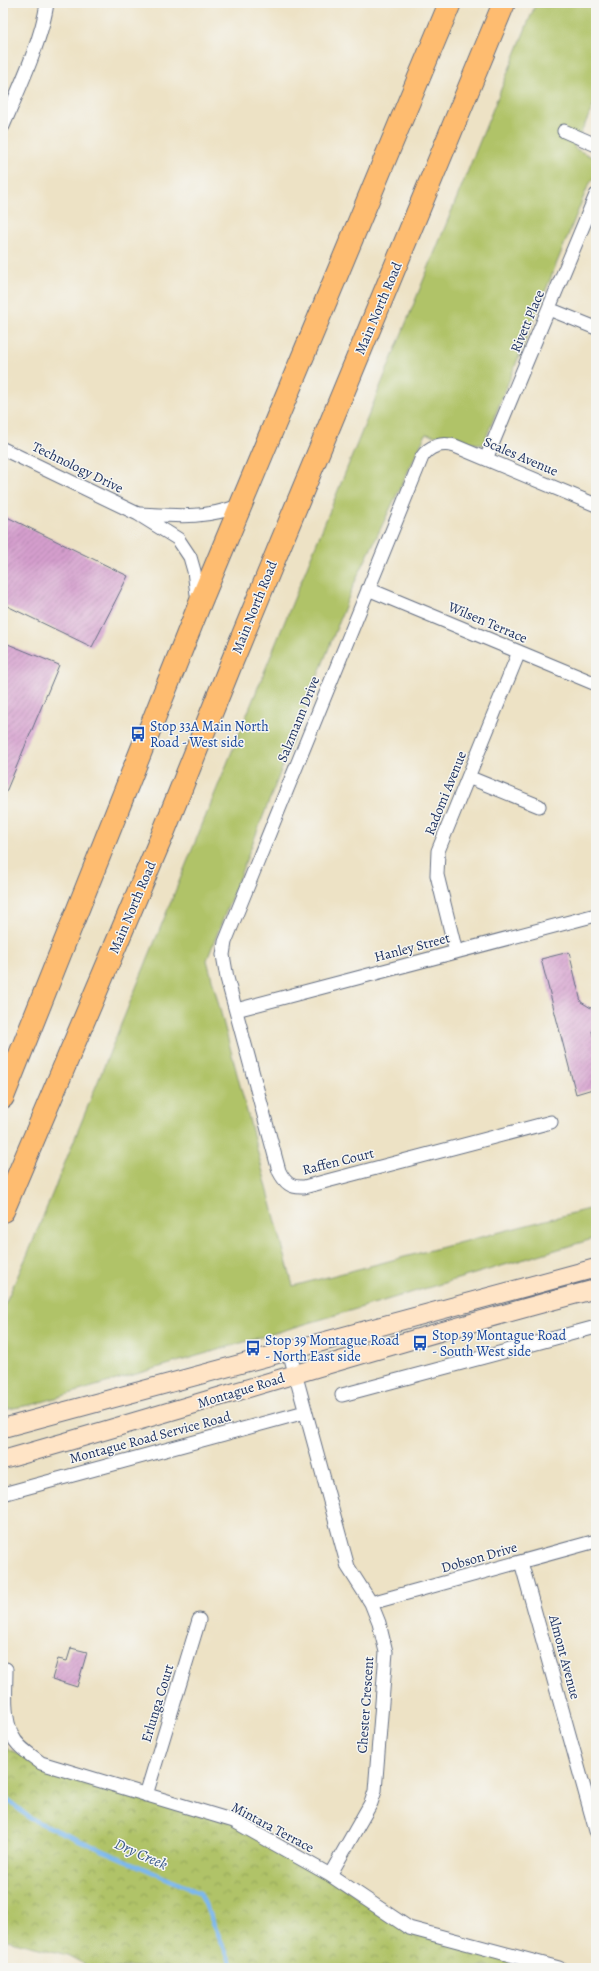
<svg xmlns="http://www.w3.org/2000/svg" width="599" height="1971" viewBox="0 0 599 1971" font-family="Alegreya,serif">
	<defs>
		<pattern id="park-crowns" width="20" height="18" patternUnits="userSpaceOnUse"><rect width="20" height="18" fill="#b0c367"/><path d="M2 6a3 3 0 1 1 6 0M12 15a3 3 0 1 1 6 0" fill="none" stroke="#8e9f58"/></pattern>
		<pattern id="building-hatch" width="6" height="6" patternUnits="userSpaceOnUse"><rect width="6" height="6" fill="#d59fcd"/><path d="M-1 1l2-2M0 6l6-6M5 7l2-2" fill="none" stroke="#ac82aa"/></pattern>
	</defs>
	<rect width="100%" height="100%" fill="#f6f6f2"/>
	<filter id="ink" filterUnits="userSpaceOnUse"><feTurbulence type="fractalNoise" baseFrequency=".025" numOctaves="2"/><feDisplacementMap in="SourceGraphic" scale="8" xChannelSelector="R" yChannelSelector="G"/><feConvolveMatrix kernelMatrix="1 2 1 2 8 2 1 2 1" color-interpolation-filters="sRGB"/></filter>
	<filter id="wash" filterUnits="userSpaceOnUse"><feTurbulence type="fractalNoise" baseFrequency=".012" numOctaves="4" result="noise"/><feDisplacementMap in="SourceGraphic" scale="16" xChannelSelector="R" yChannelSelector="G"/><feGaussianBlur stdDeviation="0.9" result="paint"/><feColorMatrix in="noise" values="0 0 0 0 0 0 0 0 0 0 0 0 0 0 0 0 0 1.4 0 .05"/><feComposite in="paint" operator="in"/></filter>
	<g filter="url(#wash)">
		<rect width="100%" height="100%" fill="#ede2c5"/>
		<path fill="#b0c367" stroke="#667962" d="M 536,3 L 596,3 L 596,100 L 574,148 L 596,159 L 596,175 L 588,186 L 483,445 L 426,434 L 353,586 L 207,960 L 293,1286 L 596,1207 L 596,1238 L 35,1404 L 3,1410 L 3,1308 L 29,1251 Z"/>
		<path fill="url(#park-crowns)" stroke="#667962" d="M 3,1747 L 48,1765 L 234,1821 L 409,1928 L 559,1968 L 92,1968 L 67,1955 L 3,1939 Z"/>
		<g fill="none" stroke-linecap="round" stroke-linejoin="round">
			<path stroke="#7bb8ee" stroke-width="4.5" d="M 3,1796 L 31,1819 L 200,1893 L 233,1968"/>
		</g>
		<g id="blocks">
			<path fill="url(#building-hatch)" d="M 3,515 L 128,576 L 92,647 L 3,604 Z
				M 3,642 L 59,665 L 3,799 Z
				M 569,952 L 581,1002 L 596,1011 L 596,1030 L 592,1031 L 596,1047 L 596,1088 L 576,1094 L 541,959 Z
				M 71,1648 L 87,1652 L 77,1687 L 52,1679 L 58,1659 L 67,1661 Z"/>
		</g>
	</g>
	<g filter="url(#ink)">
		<use href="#blocks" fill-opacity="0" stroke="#646e82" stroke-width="1"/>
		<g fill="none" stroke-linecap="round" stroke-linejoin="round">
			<g stroke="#646e82" stroke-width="15">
				<path id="street" d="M 3,126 C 18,91 42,40 47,3
					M 564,131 L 596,145
					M 549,309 L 596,328
					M 3,449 L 138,514 L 178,539 L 190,557 L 194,571 L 198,602
					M 486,459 L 596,195
					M 140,514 C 178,516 205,519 241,505
					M 368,589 L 596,684
					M 468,777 L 539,806
					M 456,952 L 437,875 L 438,851 L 519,652
					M 236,1010 L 596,915
					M 551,1122 L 304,1187 C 291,1188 285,1183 279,1171 L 227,978 L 223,955 L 225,942 L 422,457 C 429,446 442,442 455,446 L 596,505
					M 289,1351 L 348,1567 L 371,1603 L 379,1623 L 386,1652 L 375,1791 L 371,1803 L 330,1875
					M 342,1395 L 596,1327
					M 3,1494 L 305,1412
					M 521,1562 L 596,1831
					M 371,1603 L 596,1541
					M 6,1669 C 6,1690 3,1715 12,1735 C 17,1747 31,1755 41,1763 L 234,1821 L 330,1875 L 409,1928 L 559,1968
					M 146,1795 L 199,1620"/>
			</g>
			<g stroke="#646e82" stroke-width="20">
				<path id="secondary" d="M 3,1428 L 596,1268
					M 3,1460 C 201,1404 397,1341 596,1289"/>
			</g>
			<g stroke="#646e82" stroke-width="24">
				<path id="highway" d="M 3,1097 L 198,608 L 450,3
					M 3,1211 L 162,836 L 231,664 L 504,3"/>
			</g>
			<use href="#street" stroke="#fff" stroke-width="13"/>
			<use href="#secondary" stroke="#ffe4c6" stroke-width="18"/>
			<use href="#highway" stroke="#febc70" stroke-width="22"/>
		</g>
	</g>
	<defs>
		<g id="bus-bare" transform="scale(1.2)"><path d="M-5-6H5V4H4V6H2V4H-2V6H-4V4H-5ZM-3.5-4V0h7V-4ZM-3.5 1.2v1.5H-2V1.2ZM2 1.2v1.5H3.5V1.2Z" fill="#1a4fb4" stroke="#f6f6f2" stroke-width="2.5" paint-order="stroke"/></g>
	</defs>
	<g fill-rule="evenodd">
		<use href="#bus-bare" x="138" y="734"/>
		<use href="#bus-bare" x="420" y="1343"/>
		<use href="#bus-bare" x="253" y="1348"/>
	</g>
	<g text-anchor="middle" stroke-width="3" stroke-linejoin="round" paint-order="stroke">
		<g font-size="14" fill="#1b2f5e" stroke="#f6f6f2">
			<text transform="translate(378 308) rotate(-67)" y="5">Main North Road</text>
			<text transform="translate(527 321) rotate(-67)" y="5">Rivett Place</text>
			<text transform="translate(521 456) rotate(23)" y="5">Scales Avenue</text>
			<text transform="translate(78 467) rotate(26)" y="5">Technology Drive</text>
			<text transform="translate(254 607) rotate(-68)" y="5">Main North Road</text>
			<text transform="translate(488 622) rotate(23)" y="5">Wilsen Terrace</text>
			<text transform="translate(298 719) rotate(-68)" y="5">Salzmann Drive</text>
			<text transform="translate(445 793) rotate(-68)" y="5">Radomi Avenue</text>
			<text transform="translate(132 907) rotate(-67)" y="5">Main North Road</text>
			<text transform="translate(412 947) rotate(-15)" y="5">Hanley Street</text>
			<text transform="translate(338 1161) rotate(-14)" y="5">Raffen Court</text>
			<text transform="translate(241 1390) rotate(-17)" y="5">Montague Road</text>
			<text transform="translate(150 1437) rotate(-15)" y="5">Montague Road Service Road</text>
			<text transform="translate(479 1557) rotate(-16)" y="5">Dobson Drive</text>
			<text transform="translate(565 1657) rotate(75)" y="5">Almont Avenue</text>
			<text transform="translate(157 1703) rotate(-73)" y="5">Erlunga Court</text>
			<text transform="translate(365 1705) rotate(-86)" y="5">Chester Crescent</text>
			<text transform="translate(273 1827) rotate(28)" y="5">Mintara Terrace</text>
		</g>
		<g font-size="14" fill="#164399" stroke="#f6f6f2" text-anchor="start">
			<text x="150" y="731">Stop 33A Main North<tspan x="150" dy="16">Road - West side</tspan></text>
			<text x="432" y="1340">Stop 39 Montague Road<tspan x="432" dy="16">- South West side</tspan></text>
			<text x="265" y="1345">Stop 39 Montague Road<tspan x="265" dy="16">- North East side</tspan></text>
		</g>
		<g font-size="15" font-style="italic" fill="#385889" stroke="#f6f6f2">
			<text transform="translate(141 1854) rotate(24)" y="5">Dry Creek</text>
		</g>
	</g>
	<rect width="599" height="1971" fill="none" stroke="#f6f6f2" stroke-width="16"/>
</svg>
